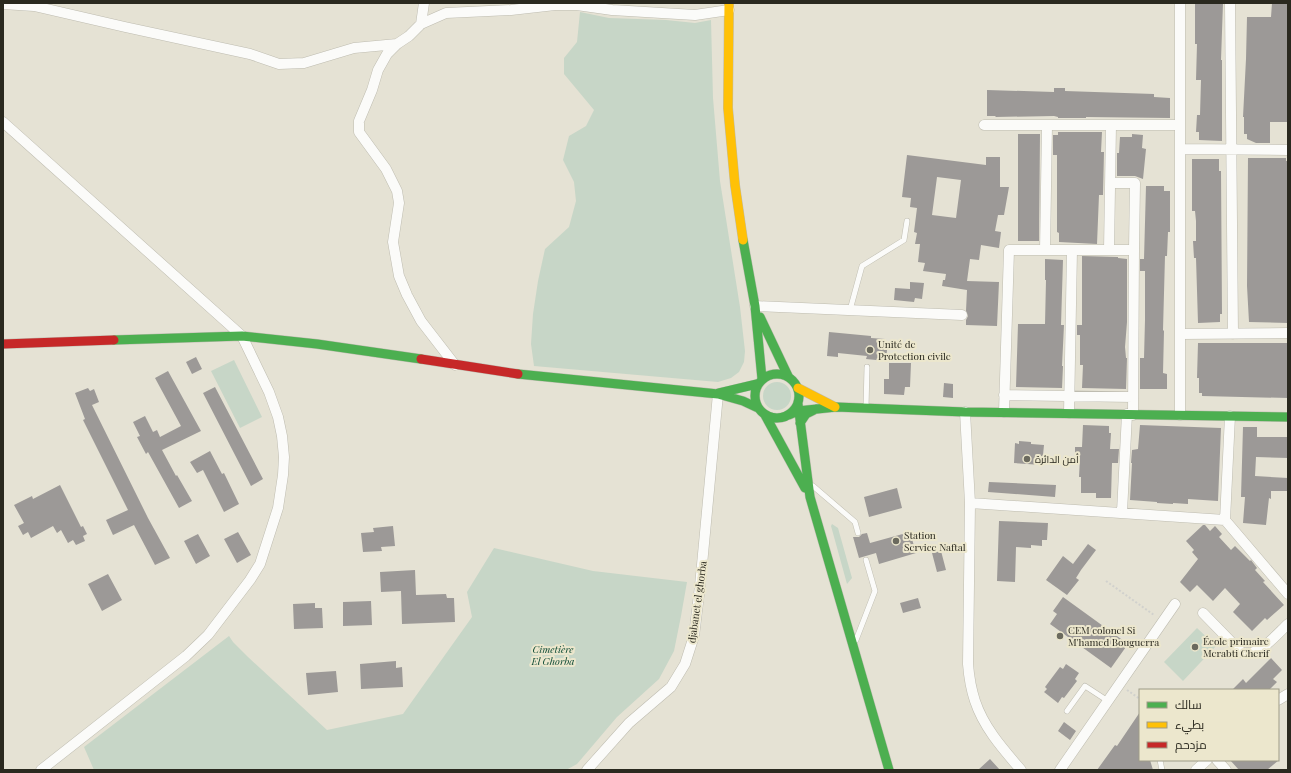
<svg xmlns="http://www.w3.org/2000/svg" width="1291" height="773" viewBox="0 0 1291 773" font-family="'Playfair Display',Cairo,serif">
	<rect width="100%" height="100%" fill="#e5e2d4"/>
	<path fill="#c7d6c7" d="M 580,12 L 609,18 L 666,20 L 695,23 L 711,20 L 713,98 L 720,181 L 740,307 L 745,351 L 744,362 L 739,372 L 731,378 L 718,382 L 534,366 L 531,344 L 533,314 L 538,281 L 545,249 L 569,227 L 576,201 L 574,182 L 563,160 L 569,136 L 586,126 L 594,110 L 564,74 L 564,58 L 577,42 Z
		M 234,360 L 262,417 L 240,428 L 211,371 Z
		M763 396a14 14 0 1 1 28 0a14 14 0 1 1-28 0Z
		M 832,524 L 838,528 L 852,578 L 847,584 L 831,526 Z
		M 494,548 L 593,571 L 687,582 L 681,616 L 674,651 L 659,679 L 617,717 L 577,764 L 566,770 L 94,770 L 84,747 L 229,636 L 233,642 L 248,657 L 327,730 L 403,714 L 472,617 L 467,592 Z
		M 1197,628 L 1216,646 L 1183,681 L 1164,662 Z"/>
	<path fill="#9c9997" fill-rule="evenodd" d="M 1195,3 L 1223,3 L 1221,60 L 1222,60 L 1222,141 L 1199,140 L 1199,132 L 1196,132 L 1197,115 L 1200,115 L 1201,80 L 1196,80 L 1197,44 L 1195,44 Z
		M 1272,3 L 1288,3 L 1288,122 L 1270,122 L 1270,143 L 1256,143 L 1247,139 L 1247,134 L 1244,134 L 1244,117 L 1243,117 L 1246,59 L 1247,17 L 1271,17 Z
		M 1054,88 L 1065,88 L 1065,91 L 1154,94 L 1154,97 L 1170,98 L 1170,118 L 1086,117 L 1086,118 L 1058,118 L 1058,117 L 1054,116 L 995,117 L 996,116 L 987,116 L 987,90 L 1054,92 Z
		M 1058,132 L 1102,132 L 1101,152 L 1104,152 L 1103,195 L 1099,195 L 1097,244 L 1059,242 L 1059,233 L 1057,232 L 1057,155 L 1053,155 L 1053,135 L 1058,135 Z
		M 1018,134 L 1040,134 L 1039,241 L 1018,241 Z
		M 1132,134 L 1143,135 L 1142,148 L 1146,149 L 1143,179 L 1135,176 L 1117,176 L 1117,153 L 1119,153 L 1120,137 L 1132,137 Z
		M 907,155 L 986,165 L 986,157 L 1000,157 L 1000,187 L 1009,187 L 1004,215 L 998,215 L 995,231 L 1001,232 L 999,248 L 981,245 L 979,260 L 970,259 L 967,281 L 999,282 L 997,326 L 966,325 L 966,320 L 968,316 L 966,311 L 967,290 L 942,286 L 943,280 L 945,280 L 946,274 L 923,271 L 925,263 L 918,262 L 920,244 L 915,244 L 917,233 L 914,232 L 917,208 L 910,207 L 911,198 L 902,197 ZM 937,177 L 961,180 L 956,218 L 932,215 Z
		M 1248,158 L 1286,158 L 1286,161 L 1288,161 L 1288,323 L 1249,322 L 1247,286 Z
		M 1192,159 L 1219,159 L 1219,171 L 1221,171 L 1222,314 L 1220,314 L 1220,322 L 1198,323 L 1196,258 L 1194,258 L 1193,241 L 1196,241 L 1196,221 L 1195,211 L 1192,211 Z
		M 1146,186 L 1164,186 L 1164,191 L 1170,191 L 1170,232 L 1168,232 L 1167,256 L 1165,256 L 1163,330 L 1164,331 L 1163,373 L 1167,374 L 1167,389 L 1140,389 L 1140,358 L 1144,358 L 1145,320 L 1145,271 L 1140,271 L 1140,259 L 1144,259 Z
		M 1082,256 L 1118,257 L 1118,258 L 1127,259 L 1127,322 L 1125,347 L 1126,358 L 1127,358 L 1126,389 L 1082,388 L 1083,365 L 1080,365 L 1080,335 L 1077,335 L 1077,325 L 1082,325 Z
		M 1045,259 L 1063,260 L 1061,325 L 1064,325 L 1062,366 L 1063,366 L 1062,388 L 1016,387 L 1018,324 L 1045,324 L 1046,280 L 1045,280 Z
		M 910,282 L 924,283 L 922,299 L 915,298 L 914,302 L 894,300 L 895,288 L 910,289 Z
		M 829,332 L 871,336 L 871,338 L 885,339 L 884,350 L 887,350 L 886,361 L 866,359 L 867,356 L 838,353 L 838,357 L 827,356 Z
		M 1198,343 L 1288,343 L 1288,398 L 1202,396 L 1202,393 L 1199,393 L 1199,378 L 1197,378 Z
		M 196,357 L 202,369 L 192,374 L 186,362 Z
		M 889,363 L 911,363 L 910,387 L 905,387 L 904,395 L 884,394 L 884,379 L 889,379 Z
		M 168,371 L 201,431 L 162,450 L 176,476 L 177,475 L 192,501 L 179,508 L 148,452 L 146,454 L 137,437 L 140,436 L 133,422 L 145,416 L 153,432 L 157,430 L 160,437 L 181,426 L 155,378 Z
		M 944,383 L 953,384 L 953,398 L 943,397 Z
		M 215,387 L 263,479 L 251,486 L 203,393 Z
		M 88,388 L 90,391 L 94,389 L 99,402 L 92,405 L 148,518 L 170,558 L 155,565 L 134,525 L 113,535 L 106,520 L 128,510 L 83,420 L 85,419 L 75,393 Z
		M 1083,425 L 1109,426 L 1109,433 L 1111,433 L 1110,449 L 1119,449 L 1118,463 L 1112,463 L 1111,498 L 1096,498 L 1096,493 L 1081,493 L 1081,477 L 1079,477 L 1080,457 L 1075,456 L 1075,447 L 1082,447 Z
		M 1140,425 L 1221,428 L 1218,501 L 1188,499 L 1188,504 L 1173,503 L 1173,504 L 1157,503 L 1157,502 L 1130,500 L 1132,463 L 1131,463 L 1132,450 L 1138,449 Z
		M 1243,427 L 1257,427 L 1257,437 L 1288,437 L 1288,458 L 1256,457 L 1255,476 L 1288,478 L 1288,491 L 1271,491 L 1271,499 L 1269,498 L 1266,525 L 1243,523 L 1245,497 L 1241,497 Z
		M 1019,441 L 1031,442 L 1031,444 L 1044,445 L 1042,465 L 1014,463 L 1015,443 L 1019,444 Z
		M 210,451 L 222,474 L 224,473 L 239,504 L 224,512 L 203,470 L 197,473 L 190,462 Z
		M 989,482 L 1056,485 L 1055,497 L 988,492 Z
		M 60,485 L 81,527 L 83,526 L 87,534 L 83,536 L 85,541 L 76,545 L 73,540 L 68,543 L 61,530 L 57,533 L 53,526 L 31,538 L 28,532 L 23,535 L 18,526 L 24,523 L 14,505 L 32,496 L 33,499 Z
		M 897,488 L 902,508 L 869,517 L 864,497 Z
		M 999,521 L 1048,523 L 1047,540 L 1042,540 L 1042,546 L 1031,545 L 1031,548 L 1016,547 L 1015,582 L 997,581 Z
		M 1203,525 L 1205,525 L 1210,531 L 1215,526 L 1222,534 L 1219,537 L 1231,550 L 1235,546 L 1250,561 L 1251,560 L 1257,568 L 1255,570 L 1265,581 L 1263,582 L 1284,605 L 1267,620 L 1265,618 L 1252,631 L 1233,612 L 1240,604 L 1225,588 L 1213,601 L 1197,585 L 1190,592 L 1180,582 L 1198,559 L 1192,552 L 1194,550 L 1186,541 Z
		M 393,526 L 395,546 L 381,547 L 382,551 L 363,552 L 361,533 L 374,532 L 373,528 Z
		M 238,532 L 251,555 L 237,563 L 224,539 Z
		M 910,532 L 916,553 L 879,564 L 876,553 L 859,558 L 853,537 L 859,537 L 862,534 L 867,533 L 870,543 Z
		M 198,534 L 210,556 L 196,564 L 184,541 Z
		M 1088,544 L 1096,550 L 1081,570 L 1076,578 L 1079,580 L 1067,595 L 1046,580 L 1063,556 L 1073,564 Z
		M 941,551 L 946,570 L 937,572 L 932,553 Z
		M 415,570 L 416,595 L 446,594 L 447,598 L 454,598 L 455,622 L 402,624 L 401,591 L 381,592 L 380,572 Z
		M 108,574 L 122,600 L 102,611 L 88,584 Z
		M 1063,597 L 1128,644 L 1111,668 L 1050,624 L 1057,614 L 1053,611 Z
		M 918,598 L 921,608 L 903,613 L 900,603 Z
		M 371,601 L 372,625 L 343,626 L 343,602 Z
		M 315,603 L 315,608 L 322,608 L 323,628 L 294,629 L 293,604 Z
		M 1271,658 L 1282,670 L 1273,679 L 1277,682 L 1269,690 L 1232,690 L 1243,679 L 1246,683 Z
		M 396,661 L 396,668 L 402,667 L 403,687 L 361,689 L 360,664 Z
		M 1066,664 L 1079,673 L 1075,679 L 1077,681 L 1064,698 L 1062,697 L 1058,703 L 1044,692 L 1047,689 L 1045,687 L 1060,667 L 1063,669 Z
		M 336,671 L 338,692 L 308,695 L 306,673 Z
		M 1140,712 L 1140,760 L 1150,760 L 1153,770 L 1097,770 L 1115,745 L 1117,746 Z
		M 1064,722 L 1076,731 L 1070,740 L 1058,731 Z
		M 990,759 L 1000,770 L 978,770 Z
		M 1230,760 L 1279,760 L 1267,770 L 1239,770 Z"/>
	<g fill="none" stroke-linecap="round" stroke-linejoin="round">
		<g stroke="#bebcb0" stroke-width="6">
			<path id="lane" d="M 850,310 L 862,266 L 904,240 L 907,221
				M 866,408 L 867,367
				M 813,486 L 855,522 L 858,533
				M 856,640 L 875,591 L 866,560
				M 1067,711 L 1085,686 L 1108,701
				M 1160,760 L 1162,770"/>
		</g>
		<g stroke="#bebcb0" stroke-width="11">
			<path id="street" d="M 1230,3 L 1233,334
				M 3,4 L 34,6 L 125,27 L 250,54 L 279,64 L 304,63 L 354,48 L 397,44 L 409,36 L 421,24 L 424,3
				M 421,24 L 446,13 L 511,10 L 555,5 L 577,5 L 612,10 L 695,15 L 729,10
				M 397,44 L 387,54 L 378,70 L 372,90 L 359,121 L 359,132 L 386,169 L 397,191 L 399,203 L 393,242 L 399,276 L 407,295 L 421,321 L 455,365
				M 3,122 L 242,336 L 269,392 L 278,417 L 282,436 L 284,457 L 283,475 L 278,508 L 260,564 L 250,580 L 208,635 L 186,656 L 41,770
				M 984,125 L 1047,125
				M 1180,149 L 1288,150
				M 1110,183 L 1135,183 L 1134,250
				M 1045,250 L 1047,125 L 1180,125
				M 1109,250 L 1111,125
				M 755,306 L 962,315
				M 1181,334 L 1288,333
				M 1004,395 L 1133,397
				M 965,412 L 970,503 L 968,664 C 969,677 971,689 975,701 C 984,728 1003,749 1021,770
				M 1004,412 L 1009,250 L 1134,250 L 1133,415
				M 1069,413 L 1072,250
				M 1180,415 L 1180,3
				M 970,503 L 1225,520 L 1288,594
				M 1122,512 L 1127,414
				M 1225,520 L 1230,416
				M 1203,613 L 1241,652 C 1243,652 1245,653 1247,653 C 1261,654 1279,632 1288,624
				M 1278,700 L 1288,694
				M 1217,760 L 1226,770
				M 587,770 L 629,723 L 671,687 L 685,664 L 694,636 L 700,586 L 718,394
				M 1060,770 L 1175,604
				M 1196,770 L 1207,760"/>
		</g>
		<g stroke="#bebcb0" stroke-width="10">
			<path id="fast" d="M 743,240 L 755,306 L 762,379
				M 760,317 L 788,376
				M 114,340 L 242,336 L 317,344 L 421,359
				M755 396a22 22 0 1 1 44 0a22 22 0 1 1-44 0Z
				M 518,374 L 718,394 L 743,401 L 758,408
				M 719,393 L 757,384
				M 798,404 L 810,497 L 889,770
				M 765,415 L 805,488
				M 789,415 L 798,411 L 836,407 L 965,412 L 1288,417
				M 800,423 L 806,414 L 816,409"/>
		</g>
		<g stroke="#bebcb0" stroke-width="10">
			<path id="slow" d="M 729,3 L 728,108 L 735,185 L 743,240
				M 798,388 L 835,407"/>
		</g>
		<g stroke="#bebcb0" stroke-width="10">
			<path id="jam" d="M 3,344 L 114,340
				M 421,359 L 518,374"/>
		</g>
		<path stroke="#d1d1cd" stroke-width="2" stroke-dasharray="2 2" stroke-linecap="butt" d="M 1106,581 L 1154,615
			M 1127,690 L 1140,699"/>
		<use href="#lane" stroke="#fbfbf9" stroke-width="5"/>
		<use href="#street" stroke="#fbfbf9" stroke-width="10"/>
		<use href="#fast" stroke="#4caf50" stroke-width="9"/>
		<use href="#slow" stroke="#ffc107" stroke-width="9"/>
		<use href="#jam" stroke="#c62828" stroke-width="9"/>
	</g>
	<g fill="#6b6a5e" stroke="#ece7cd" stroke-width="1.5">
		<circle cx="870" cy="350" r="4"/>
		<circle cx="1027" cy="459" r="4"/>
		<circle cx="896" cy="541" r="4"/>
		<circle cx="1060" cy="636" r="4"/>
		<circle cx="1195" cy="647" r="4"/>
	</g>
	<g text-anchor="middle" stroke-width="4" stroke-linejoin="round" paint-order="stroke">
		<g font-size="10" fill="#2a291f" stroke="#ece7cd" text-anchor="start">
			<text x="878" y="348">Unité de<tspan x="878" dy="12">Protection civile</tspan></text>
			<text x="1035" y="463">أمن الدائرة</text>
			<text x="904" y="539">Station<tspan x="904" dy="12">Service Naftal</tspan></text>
			<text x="1068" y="634">CEM colonel Si<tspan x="1068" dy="12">M'hamed Bouguerra</tspan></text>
			<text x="1203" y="645">École primaire<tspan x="1203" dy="12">Merabti Cherif</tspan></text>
		</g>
		<g font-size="10" fill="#2a291f" stroke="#ece7cd">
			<text transform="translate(697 602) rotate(-82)" y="4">djabanet el ghorba</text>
		</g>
		<g font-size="10" font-style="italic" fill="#0b4933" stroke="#ece7cd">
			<text x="553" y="653">Cimetière<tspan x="553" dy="12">El Ghorba</tspan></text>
		</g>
	</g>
	<rect width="1291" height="773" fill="none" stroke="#2a291f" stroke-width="8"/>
	<rect x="1139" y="689" width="140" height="72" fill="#ece7cd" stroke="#9e9b87"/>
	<rect x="1147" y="702" width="20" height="6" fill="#4caf50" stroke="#9e9b87"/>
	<text x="1175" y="709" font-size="12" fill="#2a291f">سالك</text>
	<rect x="1147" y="722" width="20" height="6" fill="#ffc107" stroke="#9e9b87"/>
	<text x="1175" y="729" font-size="12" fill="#2a291f">بطيء</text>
	<rect x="1147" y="742" width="20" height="6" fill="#c62828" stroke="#9e9b87"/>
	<text x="1175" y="749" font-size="12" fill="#2a291f">مزدحم</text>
</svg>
